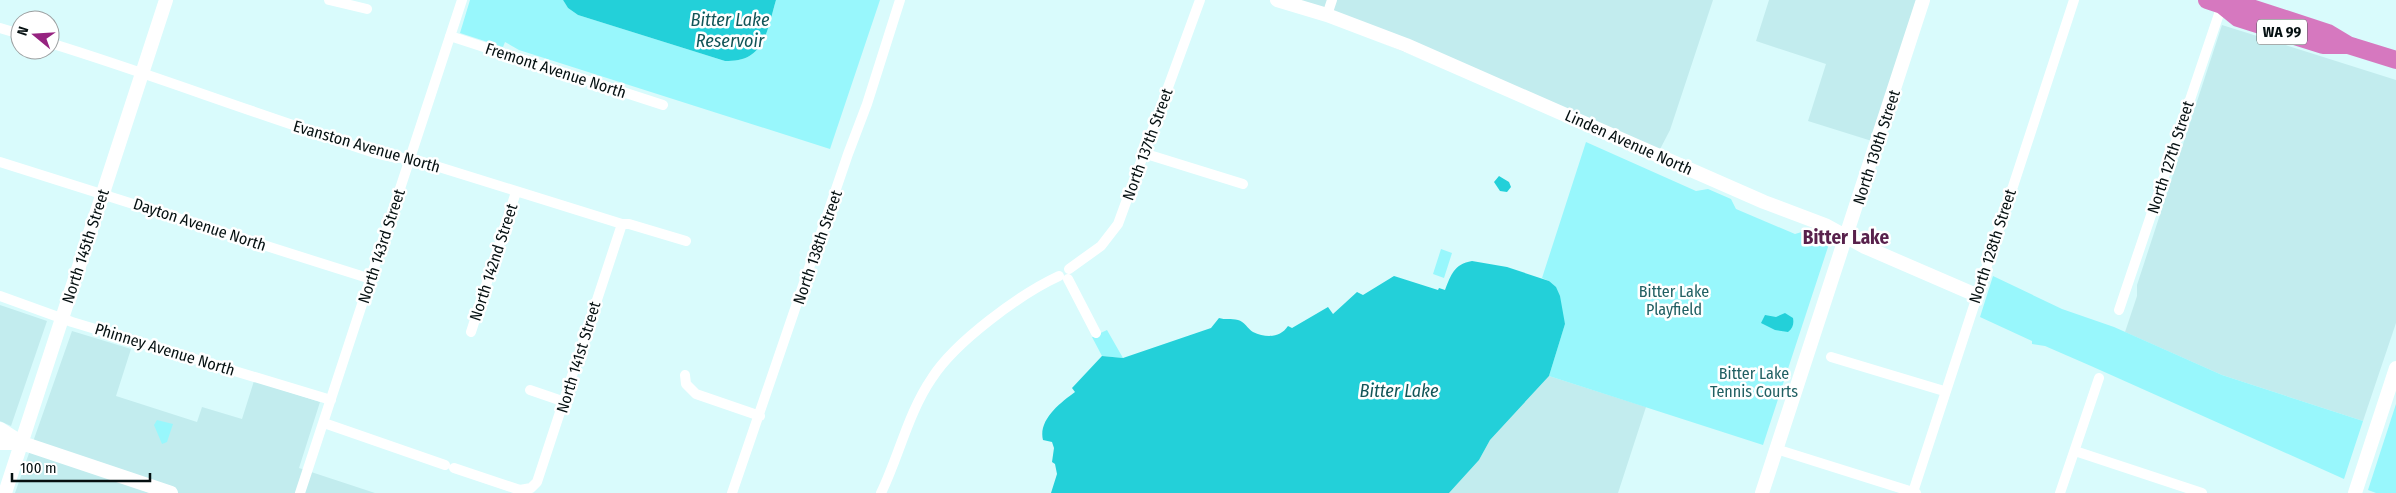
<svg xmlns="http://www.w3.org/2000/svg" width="2396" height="493" viewBox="0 0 2396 493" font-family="'Fira Sans Condensed',sans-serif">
	<rect width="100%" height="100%" fill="#d9fbfc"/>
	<path fill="#c2ecee" d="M 1277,0 L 1713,0 L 1670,130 L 1657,155 Z
		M 1769,0 L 1923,0 L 1875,142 L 1808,121 L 1826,64 L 1756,41 Z
		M 2222,25 L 2396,80 L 2396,323 L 2363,421 L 2222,375 L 2125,332 L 2137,296 L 2137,285 Z
		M 0,305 L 47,321 L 11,426 L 0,421 Z
		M 72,331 L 131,349 L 116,396 L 197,422 L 202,407 L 242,419 L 254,381 L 320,402 L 299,468 L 375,493 L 15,493 Z
		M 1549,376 L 1646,407 L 1618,493 L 1449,493 L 1479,460 L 1490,440 Z"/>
	<path fill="#98f7fc" d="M 470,0 L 563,0 L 568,8 L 578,15 L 725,61 C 765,63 767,30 776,0 L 880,0 L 830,149 L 519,50 L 505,42 L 503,47 L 460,33 Z
		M 1586,142 L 1696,191 L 1708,189 L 1731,199 L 1736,209 L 1795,234 L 1805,231 L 1827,242 L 1828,247 L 1763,445 L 1549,376 L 1565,324 L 1549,281 L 1542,278 Z
		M 1441,249 L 1452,253 L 1444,278 L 1433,274 Z
		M 1993,276 L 2062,309 L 2114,327 L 2222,375 L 2363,421 L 2344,479 L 2091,366 L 2045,346 L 2032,344 L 2032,341 L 1980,317 Z
		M 1107,330 L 1123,358 L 1102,356 L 1092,337 Z
		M 2396,404 L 2396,493 L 2376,493 L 2368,490 Z
		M 157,420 L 173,424 L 167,442 L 162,444 L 154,425 Z"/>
	<path fill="#23d0d9" d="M 563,0 L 776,0 C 767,30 765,63 725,61 L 578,15 L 568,8 Z
		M 1499,176 L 1509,182 L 1511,187 L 1507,192 L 1500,191 L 1494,182 Z
		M 1472,261 L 1507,267 L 1549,281 L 1556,287 L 1560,296 L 1565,324 L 1549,376 L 1490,440 L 1479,460 L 1449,493 L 1051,493 L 1057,474 L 1055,464 L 1052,462 L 1054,448 L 1052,442 L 1043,440 C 1038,420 1060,403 1075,392 L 1072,388 L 1102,356 L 1123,358 L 1211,328 L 1219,318 C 1225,320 1231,318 1238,320 C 1244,321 1248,329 1253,332 C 1266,338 1280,338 1288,326 L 1292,328 L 1328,307 L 1333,314 L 1357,292 L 1363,295 L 1394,276 L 1438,290 L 1439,288 L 1445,290 C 1451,275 1454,264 1472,261 Z
		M 1785,313 L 1793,318 C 1794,324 1793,328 1788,332 L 1775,330 L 1761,323 L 1765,315 L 1776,317 Z"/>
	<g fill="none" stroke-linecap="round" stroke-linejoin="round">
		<path stroke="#fff" stroke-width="10" d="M 329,0 L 367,9
			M 1327,15 L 1332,0
			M 0,28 L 20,34
			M 450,36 L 663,105
			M 50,43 C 138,70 223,102 311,131 C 340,140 379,159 410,158 L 622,224 L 629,224 L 686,241
			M 1143,153 L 1243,184
			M 0,162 L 371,279
			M 1069,269 L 1101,246 L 1118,224 L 1200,0
			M 1068,279 L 1096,333
			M 0,296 L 72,322 L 331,400
			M 2119,310 L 2222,5
			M 471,332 L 516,192
			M 1831,357 L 1944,391
			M 685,375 L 686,384 L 696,394 L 760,416
			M 530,390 L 565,402
			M 324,423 L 445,465
			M 1776,449 L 1916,493
			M 2075,451 L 2202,493
			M 454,468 L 520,490 L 531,488 L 537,482 L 622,224
			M 1913,492 L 2074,0
			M 300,493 L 462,0
			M 732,493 L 848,154 L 867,104 L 900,0
			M 881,493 C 899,456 908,413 932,378 C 955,342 1020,294 1059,276
			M 2060,493 L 2099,378"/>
		<path stroke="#fff" stroke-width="14" d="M 1277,0 L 1327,15 L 1406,45 L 1764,202 L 1825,225 L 1865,247 L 1976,295
			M 0,429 L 22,443 L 171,493
			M 0,443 L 22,443
			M 5,493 L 166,0
			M 1762,493 L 1923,0
			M 2355,493 L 2396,368"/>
		<path stroke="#d678bf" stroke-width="18" d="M 2207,0 L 2222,5 L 2242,5 L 2328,33 L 2348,45 L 2396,60
			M 2222,5 L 2238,18 L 2323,45 L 2347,45"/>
	</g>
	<g text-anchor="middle" stroke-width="5" stroke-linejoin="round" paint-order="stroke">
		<rect fill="#fff" stroke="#505858" stroke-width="1" x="2257" y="19.5" width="50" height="25" rx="4"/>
		<g font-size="15" font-weight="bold" fill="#051011">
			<text x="2282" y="37">WA 99</text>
		</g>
		<g font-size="16" fill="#051011" stroke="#fff">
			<text transform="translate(556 70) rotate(18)" y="6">Fremont Avenue North</text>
			<text transform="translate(1629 142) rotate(24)" y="6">Linden Avenue North</text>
			<text transform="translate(1147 144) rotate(-70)" y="6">North 137th Street</text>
			<text transform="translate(367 146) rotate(16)" y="6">Evanston Avenue North</text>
			<text transform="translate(1876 147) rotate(-72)" y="6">North 130th Street</text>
			<text transform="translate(2170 157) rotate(-72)" y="6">North 127th Street</text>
			<text transform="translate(200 224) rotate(18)" y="6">Dayton Avenue North</text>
			<text transform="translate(85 246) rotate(-72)" y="6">North 145th Street</text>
			<text transform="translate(381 246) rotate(-72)" y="6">North 143rd Street</text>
			<text transform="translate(1992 246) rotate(-72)" y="6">North 128th Street</text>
			<text transform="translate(817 247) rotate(-71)" y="6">North 138th Street</text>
			<text transform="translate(493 262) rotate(-72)" y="6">North 142nd Street</text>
			<text transform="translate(165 349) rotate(17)" y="6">Phinney Avenue North</text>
			<text transform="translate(578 357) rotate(-73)" y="6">North 141st Street</text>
		</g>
		<g font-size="16" fill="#216063" stroke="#fff">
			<text x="1674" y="297">Bitter Lake<tspan x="1674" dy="18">Playfield</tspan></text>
			<text x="1754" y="379">Bitter Lake<tspan x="1754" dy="18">Tennis Courts</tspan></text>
		</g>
		<g font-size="18" font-style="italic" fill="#125558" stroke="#fff">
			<text x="730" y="26">Bitter Lake<tspan x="730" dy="21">Reservoir</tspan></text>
			<text x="1399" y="397">Bitter Lake</text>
		</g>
		<g font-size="19" font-weight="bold" fill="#58214c" stroke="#fff">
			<text x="1846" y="244">Bitter Lake</text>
		</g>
	</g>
	<g transform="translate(35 35) rotate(288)"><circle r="24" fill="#ffffff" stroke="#9b9fa0"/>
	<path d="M0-4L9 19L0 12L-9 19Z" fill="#962380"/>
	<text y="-8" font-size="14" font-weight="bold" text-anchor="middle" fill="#051011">N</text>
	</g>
	<path d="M12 473v8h138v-8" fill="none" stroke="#051011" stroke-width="2.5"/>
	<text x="20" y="473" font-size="15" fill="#051011" stroke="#ffffff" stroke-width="4" paint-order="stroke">100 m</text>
</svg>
